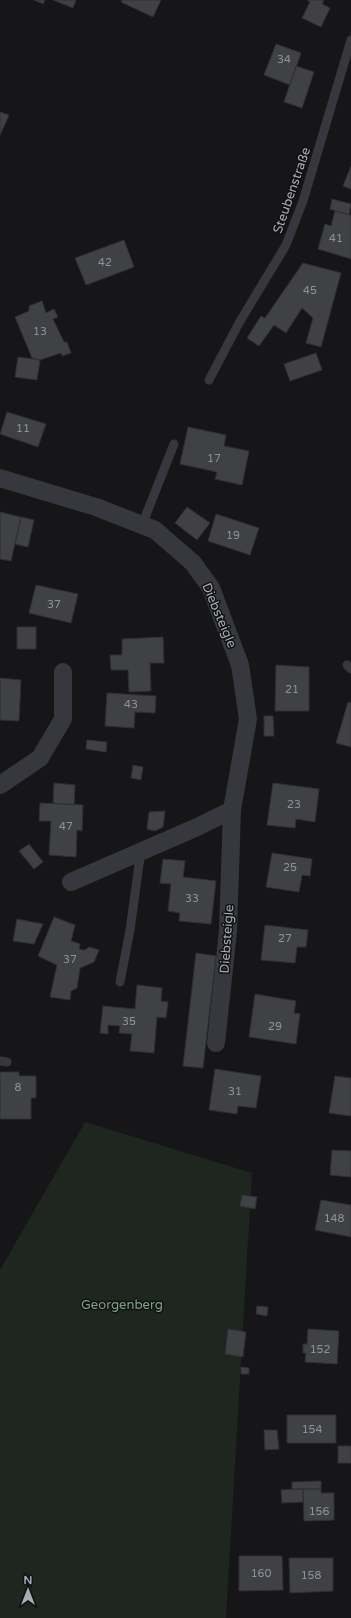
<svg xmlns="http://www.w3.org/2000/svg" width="351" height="1618" viewBox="0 0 351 1618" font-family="'Varela Round',sans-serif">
	<rect width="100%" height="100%" fill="#161618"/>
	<path fill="#1e261f" d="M 85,1122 L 252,1173 L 226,1618 L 0,1618 L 0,1270 Z"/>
	<path fill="#404145" stroke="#303034" d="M 34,0 L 45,0 L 43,4 Z
		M 53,0 L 76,0 L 73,8 Z
		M 122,0 L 161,0 L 153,17 L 121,2 Z
		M 307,0 L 324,0 L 322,4 L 330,8 L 321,27 L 302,18 L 310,2 Z
		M 276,44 L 301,53 L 290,85 L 264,75 Z
		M 296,66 L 314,72 L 302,108 L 284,102 Z
		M 0,112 L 9,115 L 0,135 Z
		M 351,166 L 351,189 L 343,186 Z
		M 332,199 L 351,204 L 349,215 L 330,209 Z
		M 335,211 L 351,215 L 351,259 L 318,249 L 325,224 L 331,226 Z
		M 124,240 L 134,267 L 86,285 L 75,258 Z
		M 303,263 L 341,273 L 321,347 L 306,343 L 313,318 L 302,308 L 286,333 L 274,325 L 259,346 L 247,338 L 261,316 L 265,318 Z
		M 42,301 L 46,313 L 54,309 L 58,317 L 53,319 L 64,342 L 67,342 L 71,353 L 62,356 L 61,353 L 40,360 L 32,358 L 15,317 L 29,311 L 29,306 Z
		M 316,353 L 322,370 L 290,381 L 284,364 Z
		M 18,357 L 40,360 L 37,380 L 15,377 Z
		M 7,412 L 46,424 L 38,447 L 0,434 Z
		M 188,427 L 226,435 L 224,446 L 249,451 L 242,485 L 215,479 L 217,472 L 180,464 Z
		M 187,507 L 210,523 L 197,540 L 175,523 Z
		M 0,512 L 21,517 L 11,561 L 0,559 Z
		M 216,514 L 259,528 L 250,555 L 208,541 Z
		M 21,517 L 34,520 L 28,547 L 15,544 Z
		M 36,585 L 78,594 L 71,623 L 29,613 Z
		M 17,627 L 36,627 L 36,649 L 17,649 Z
		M 163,637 L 164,663 L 150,663 L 151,691 L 129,692 L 128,670 L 111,670 L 110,655 L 122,655 L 122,639 Z
		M 276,665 L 309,667 L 309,711 L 275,711 Z
		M 0,678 L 21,680 L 19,721 L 0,720 Z
		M 107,693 L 156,696 L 155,713 L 135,712 L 134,728 L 105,726 Z
		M 348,702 L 351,703 L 351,747 L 336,743 Z
		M 264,716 L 273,716 L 274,736 L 264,736 Z
		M 87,740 L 107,742 L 106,752 L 86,749 Z
		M 133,765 L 143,767 L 141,780 L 131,778 Z
		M 54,783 L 75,785 L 74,805 L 53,803 Z
		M 273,783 L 319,789 L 315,822 L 296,819 L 295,828 L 267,825 Z
		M 40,803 L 83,805 L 82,831 L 77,830 L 76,857 L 49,855 L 51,821 L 39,821 Z
		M 165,811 L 163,827 L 155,831 L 147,829 L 149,812 Z
		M 29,844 L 43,862 L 34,869 L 19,851 Z
		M 272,853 L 312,859 L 310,876 L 302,875 L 299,892 L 266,887 Z
		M 163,859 L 185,861 L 183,877 L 216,881 L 211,924 L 179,921 L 180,913 L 168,911 L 171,884 L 160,883 Z
		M 54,917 L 75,925 L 71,941 L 80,944 L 79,949 L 85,950 L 89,947 L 99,950 L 94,962 L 80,968 L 77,988 L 71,991 L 70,1000 L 50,997 L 57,965 L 38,956 Z
		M 17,919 L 43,924 L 34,944 L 13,941 Z
		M 265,925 L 308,930 L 306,947 L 297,947 L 295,963 L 261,960 Z
		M 196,953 L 216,956 L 203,1068 L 183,1066 Z
		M 137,985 L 162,988 L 161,1001 L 168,1002 L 166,1018 L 157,1017 L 154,1053 L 130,1051 L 132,1034 L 119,1033 L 120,1026 L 108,1025 L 108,1034 L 100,1033 L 103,1006 L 135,1009 Z
		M 255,994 L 296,1001 L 294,1013 L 300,1014 L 296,1044 L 249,1037 Z
		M 215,1069 L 261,1076 L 256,1108 L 238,1106 L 237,1114 L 209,1110 Z
		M 0,1072 L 19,1072 L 19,1076 L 36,1076 L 36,1098 L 31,1098 L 31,1119 L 0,1119 Z
		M 335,1076 L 351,1078 L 351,1116 L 329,1113 Z
		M 332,1150 L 351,1151 L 351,1177 L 330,1175 Z
		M 242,1195 L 257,1197 L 255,1209 L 240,1206 Z
		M 321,1200 L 351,1205 L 351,1237 L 315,1230 Z
		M 257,1306 L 268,1307 L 267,1316 L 256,1314 Z
		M 228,1329 L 246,1332 L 243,1357 L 225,1354 Z
		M 308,1329 L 339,1331 L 337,1364 L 305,1362 L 306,1353 L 303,1353 L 303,1344 L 307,1344 Z
		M 241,1367 L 249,1368 L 249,1374 L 241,1374 Z
		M 287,1415 L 336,1415 L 336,1443 L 287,1443 Z
		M 264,1430 L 277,1430 L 279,1449 L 265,1450 Z
		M 338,1446 L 351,1446 L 351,1463 L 338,1463 Z
		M 321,1481 L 321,1489 L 292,1489 L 292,1482 Z
		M 303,1489 L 321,1489 L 321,1493 L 334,1493 L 334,1520 L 304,1521 Z
		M 303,1489 L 303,1502 L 282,1503 L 281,1490 Z
		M 239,1556 L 282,1556 L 283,1590 L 239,1591 Z
		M 289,1558 L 333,1558 L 333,1591 L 290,1593 Z"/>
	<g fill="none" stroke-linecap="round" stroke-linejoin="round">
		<path stroke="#37383d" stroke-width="9" d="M 209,380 L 239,323 L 286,245 L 303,201 L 351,40
			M 142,525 L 174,444
			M 347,665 L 351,669
			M 120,982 L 130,930 L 141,850
			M 0,1061 L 7,1062"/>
		<path stroke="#37383d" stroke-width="18" d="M 0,478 L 96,507 L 155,530 L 193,563 L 211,588 L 240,665 L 248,719 L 232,810 L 228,931 L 216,1043
			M 0,785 L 40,758 L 63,719 L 63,672
			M 71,882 L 195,828 L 232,810"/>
	</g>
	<g text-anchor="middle" stroke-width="3" stroke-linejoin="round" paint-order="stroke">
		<g font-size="11" fill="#8e929b">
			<text x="284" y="63">34</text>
			<text x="336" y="242">41</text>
			<text x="105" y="266">42</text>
			<text x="310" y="294">45</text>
			<text x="40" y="335">13</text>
			<text x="23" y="432">11</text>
			<text x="214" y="462">17</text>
			<text x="233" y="539">19</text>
			<text x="54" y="608">37</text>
			<text x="292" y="693">21</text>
			<text x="131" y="708">43</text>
			<text x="294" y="808">23</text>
			<text x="66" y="830">47</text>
			<text x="290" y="871">25</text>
			<text x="192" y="902">33</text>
			<text x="285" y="942">27</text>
			<text x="70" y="963">37</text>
			<text x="129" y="1025">35</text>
			<text x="275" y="1030">29</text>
			<text x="18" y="1091">8</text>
			<text x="235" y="1095">31</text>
			<text x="334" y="1222">148</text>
			<text x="320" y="1353">152</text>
			<text x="312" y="1433">154</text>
			<text x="319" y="1515">156</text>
			<text x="261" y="1577">160</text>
			<text x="311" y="1579">158</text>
		</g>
		<g font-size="13" fill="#a8adb8" stroke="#111113">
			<text transform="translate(291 190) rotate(-71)" y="5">Steubenstraße</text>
			<text transform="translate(220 615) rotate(67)" y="5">Diebsteigle</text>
			<text transform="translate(226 939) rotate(-86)" y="5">Diebsteigle</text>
		</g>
		<g font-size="13" fill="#7fa381" stroke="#111113">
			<text x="122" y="1309">Georgenberg</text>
		</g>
	</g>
	<g transform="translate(28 1590)" stroke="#111113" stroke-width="3" paint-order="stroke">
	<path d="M0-3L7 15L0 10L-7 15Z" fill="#a8adb8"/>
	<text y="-6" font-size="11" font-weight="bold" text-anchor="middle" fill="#a8adb8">N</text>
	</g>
</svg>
